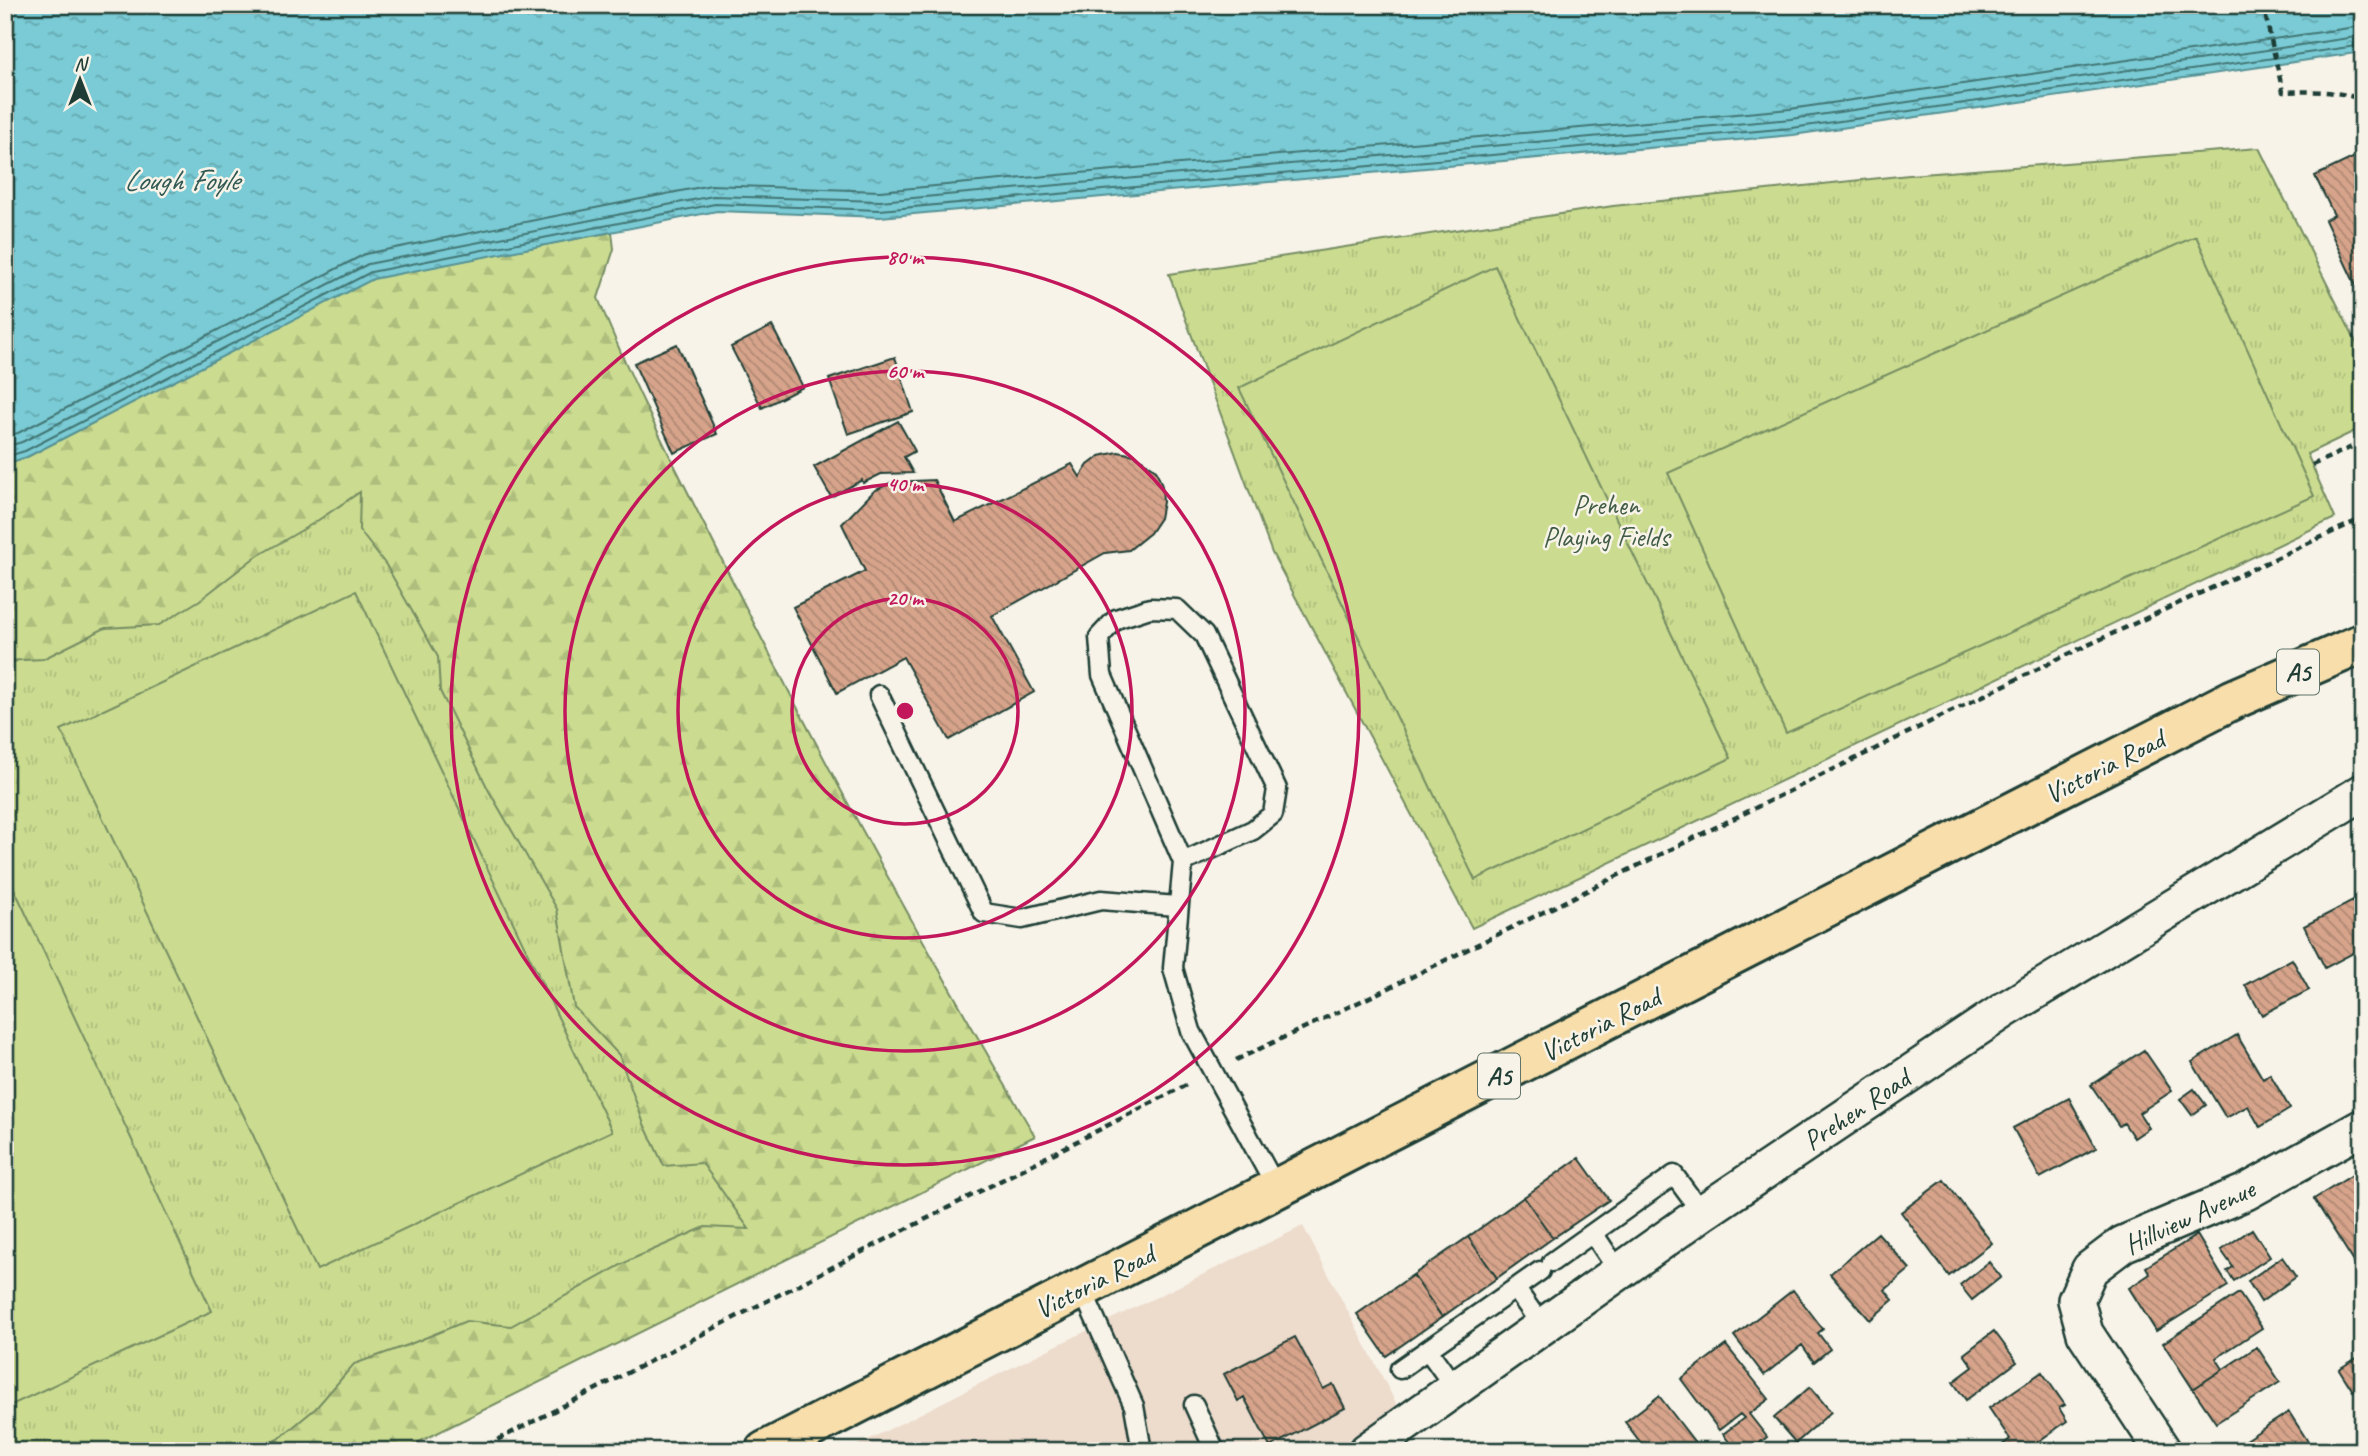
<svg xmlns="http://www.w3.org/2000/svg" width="2368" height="1456" viewBox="0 0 2368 1456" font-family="Caveat,sans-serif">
	<defs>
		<pattern id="grass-tufts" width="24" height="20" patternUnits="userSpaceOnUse" patternTransform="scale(1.75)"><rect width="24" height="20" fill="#cbdc90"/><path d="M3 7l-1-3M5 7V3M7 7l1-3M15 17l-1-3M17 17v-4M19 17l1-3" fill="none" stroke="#aebe7d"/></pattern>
		<pattern id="forest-firs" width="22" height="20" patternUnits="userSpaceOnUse" patternTransform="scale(1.75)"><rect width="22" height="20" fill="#cbdc90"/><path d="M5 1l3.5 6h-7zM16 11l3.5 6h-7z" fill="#aebe7d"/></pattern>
		<pattern id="water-ripples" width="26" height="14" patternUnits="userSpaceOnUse" patternTransform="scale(1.75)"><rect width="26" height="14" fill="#7acbd5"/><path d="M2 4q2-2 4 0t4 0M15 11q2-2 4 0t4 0" fill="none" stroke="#63a6ae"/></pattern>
		<pattern id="building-back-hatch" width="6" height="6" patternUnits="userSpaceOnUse" patternTransform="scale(1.75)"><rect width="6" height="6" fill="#d7a48b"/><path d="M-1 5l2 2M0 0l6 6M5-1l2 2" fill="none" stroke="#ae8772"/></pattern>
	</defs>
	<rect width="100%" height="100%" fill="#f7f3e8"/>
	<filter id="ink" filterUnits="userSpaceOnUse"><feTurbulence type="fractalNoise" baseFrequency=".0143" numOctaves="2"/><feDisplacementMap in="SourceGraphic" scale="14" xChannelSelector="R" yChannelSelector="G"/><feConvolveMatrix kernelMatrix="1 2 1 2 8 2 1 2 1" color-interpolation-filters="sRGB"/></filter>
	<g filter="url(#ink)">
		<path fill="#eddbcc" d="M 1303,1226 L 1397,1405 L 1333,1451 L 846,1451 L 1033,1357 Z"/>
		<path fill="url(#grass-tufts)" stroke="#758c62" stroke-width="2" d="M 2259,148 L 2363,356 L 2363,427 L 2307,454 L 2335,518 L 1472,928 L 1272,553 L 1169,274 L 1613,206 L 1909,175 Z
			M 369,470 L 750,1230 L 262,1446 L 261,1451 L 5,1451 L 5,667 Z"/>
		<path fill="url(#forest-firs)" stroke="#758c62" stroke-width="2" d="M 612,232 L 614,249 L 598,298 C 635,391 682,480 727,570 C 823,762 926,951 1035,1136 L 401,1451 L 264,1451 L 316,1408 L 354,1364 L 408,1345 L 466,1321 L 511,1326 L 630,1260 L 705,1227 L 749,1229 L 702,1163 L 664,1166 L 644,1124 L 619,1055 L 574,1007 L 557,909 L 489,791 L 440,691 L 438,657 L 386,565 L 359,530 L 360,492 L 314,523 L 254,558 L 200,600 L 159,625 L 105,628 L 43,659 L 5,661 L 5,464 L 27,457 L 373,278 Z"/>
		<path fill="#cbdc90" stroke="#758c62" stroke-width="2" d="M 2196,236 L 2314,496 L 1786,733 L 1668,473 Z
			M 1495,266 L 1731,758 L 1475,880 L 1239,388 Z
			M 356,591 L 612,1131 L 317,1270 L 61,730 Z
			M 5,869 L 212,1311 L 5,1408 Z"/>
		<path fill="url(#water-ripples)" stroke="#569295" stroke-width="2" d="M 5,5 L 2363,5 L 2363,52 L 1793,135 L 880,217 L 717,211 L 373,279 L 27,457 L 5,464 Z"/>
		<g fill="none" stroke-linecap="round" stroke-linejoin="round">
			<path stroke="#437674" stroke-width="2" d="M 5,436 L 18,433 L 365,254 L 711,185 L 880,191 L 1790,109 L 2363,26
				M 5,447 L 22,442 L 368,264 L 713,196 L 880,201 L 1791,119 L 2363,36
				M 5,457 L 25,451 L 371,272 L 715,204 L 880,210 L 1792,128 L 2363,45"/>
		</g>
		<path fill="url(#building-back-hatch)" stroke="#1f3d34" stroke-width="2" d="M 2363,153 L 2363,301 L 2325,220 L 2334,215 L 2315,176 Z
			M 772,326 L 803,387 L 762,408 L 731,347 Z
			M 677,344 L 717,434 L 674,453 L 634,363 Z
			M 895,357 L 913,412 L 848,434 L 829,379 Z
			M 898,421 L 915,451 L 904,457 L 913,473 L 881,474 L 863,483 L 862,480 L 831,497 L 814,467 Z
			M 1118,452 L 1135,455 L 1156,470 L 1162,486 L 1163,502 L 1160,518 L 1150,533 L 1129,550 L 1105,553 L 992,616 L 1034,692 L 949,740 L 903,657 L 837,693 L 793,607 L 865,571 L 842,524 L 874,491 L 892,482 L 934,480 L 955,522 L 1072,464 L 1080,477 L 1088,465 L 1100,456 Z
			M 2357,899 L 2363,911 L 2363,948 L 2325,968 L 2304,926 Z
			M 2292,959 L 2309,990 L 2262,1015 L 2245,985 Z
			M 2237,1035 L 2263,1079 L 2270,1074 L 2290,1109 L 2260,1127 L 2248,1106 L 2226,1118 L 2192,1062 Z
			M 2144,1050 L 2172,1091 L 2139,1113 L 2149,1128 L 2134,1138 L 2124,1123 L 2119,1126 L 2091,1085 Z
			M 2194,1089 L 2206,1105 L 2192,1115 L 2180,1099 Z
			M 2069,1098 L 2096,1148 L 2040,1178 L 2013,1128 Z
			M 1579,1158 L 1609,1200 L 1553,1238 L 1524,1197 Z
			M 2362,1169 L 2363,1171 L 2363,1276 L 2314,1199 Z
			M 1944,1180 L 1992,1243 L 1949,1276 L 1901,1212 Z
			M 1524,1197 L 1553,1238 L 1497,1278 L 1468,1237 Z
			M 2252,1229 L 2270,1257 L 2234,1281 L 2227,1271 L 2233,1267 L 2221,1250 Z
			M 1878,1233 L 1910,1269 L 1885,1290 L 1893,1300 L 1870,1320 L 1830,1274 Z
			M 2197,1235 L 2228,1286 L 2156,1331 L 2129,1288 L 2150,1274 L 2146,1267 Z
			M 1468,1237 L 1497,1278 L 1442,1317 L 1413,1275 Z
			M 2282,1257 L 2296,1277 L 2261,1302 L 2248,1281 Z
			M 1989,1262 L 2001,1277 L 1972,1300 L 1960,1285 Z
			M 1413,1275 L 1442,1317 L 1386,1356 L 1357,1314 Z
			M 1793,1290 L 1823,1329 L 1818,1333 L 1830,1349 L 1814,1362 L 1802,1345 L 1764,1375 L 1734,1336 Z
			M 2239,1293 L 2262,1328 L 2216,1358 L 2223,1369 L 2193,1389 L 2163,1343 Z
			M 1994,1331 L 2017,1362 L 1966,1400 L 1953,1382 L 1973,1367 L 1964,1354 Z
			M 1295,1337 L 1323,1389 L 1333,1384 L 1345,1408 L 1270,1447 L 1244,1397 L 1238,1401 L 1224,1374 Z
			M 1726,1345 L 1769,1399 L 1749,1414 L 1767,1437 L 1750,1451 L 1736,1451 L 1723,1434 L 1744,1418 L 1740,1414 L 1719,1430 L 1681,1379 Z
			M 2257,1347 L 2280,1382 L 2216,1423 L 2193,1389 Z
			M 2363,1354 L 2363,1384 L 2353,1391 L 2339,1369 Z
			M 2042,1372 L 2065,1405 L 2059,1408 L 2067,1421 L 2025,1451 L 1995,1451 L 2010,1439 L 1989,1408 Z
			M 1810,1387 L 1831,1412 L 1796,1443 L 1774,1418 Z
			M 1659,1396 L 1700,1449 L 1698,1451 L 1647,1451 L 1625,1422 Z
			M 2289,1412 L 2314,1451 L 2239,1451 L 2236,1446 Z
			M 2363,1436 L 2363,1451 L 2362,1451 L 2356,1440 Z"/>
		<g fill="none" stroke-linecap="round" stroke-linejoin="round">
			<g stroke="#1f3d34" stroke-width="23">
				<path id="service" d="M 879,695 L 984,913 L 1022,919 L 1101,900 L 1177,906
					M 1183,862 L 1253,830 L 1273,814 L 1277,789 L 1204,635 L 1177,609 L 1150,608 L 1116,619 L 1099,637 L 1102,675 L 1183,862 L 1173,968 L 1191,1031 L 1277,1189
					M 1593,1233 L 1619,1272
					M 1552,1262 L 1674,1175 L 1702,1213
					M 1081,1287 L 1134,1406 L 1142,1451
					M 1515,1288 L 1542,1326
					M 1428,1350 L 1455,1388
					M 1400,1369 L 1540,1271
					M 1194,1405 L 1215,1451"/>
			</g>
			<g stroke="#1f3d34" stroke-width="40">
				<path id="minor" d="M 1367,1451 L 1702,1213 L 2006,1009 L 2363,792
					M 2163,1451 L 2085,1333 L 2076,1300 L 2090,1269 L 2123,1244 L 2246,1192 L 2363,1127"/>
			</g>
			<g stroke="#1f3d34" stroke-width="44">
				<path id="trunk" d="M 765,1451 C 1253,1198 1743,951 2232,700 L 2363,643"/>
			</g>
			<path stroke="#1f3d34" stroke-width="4.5" stroke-dasharray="7 5" stroke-linecap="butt" d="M 2263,5 L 2283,92 C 2310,91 2337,90 2363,100
				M 2312,465 L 2363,442
				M 1236,1060 L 1393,986 L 2062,657 L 2363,518
				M 476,1451 L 1188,1084"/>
			<use href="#service" stroke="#f7f3e8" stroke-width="18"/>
			<use href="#minor" stroke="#f7f3e8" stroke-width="35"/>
			<use href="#trunk" stroke="#f8deab" stroke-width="38"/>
		</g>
	</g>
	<g fill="none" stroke="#c2185b" stroke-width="3.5">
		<circle cx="905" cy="711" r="113"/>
		<circle cx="905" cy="711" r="227"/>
		<circle cx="905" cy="711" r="340"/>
		<circle cx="905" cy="711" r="454"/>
	</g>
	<g text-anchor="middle" stroke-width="5" stroke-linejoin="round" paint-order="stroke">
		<g fill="#f7f3e8" stroke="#60746a" stroke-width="2">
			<rect x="2277" y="649.5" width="42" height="45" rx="5"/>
			<rect x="1478" y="1053.5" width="42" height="45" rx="5"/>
		</g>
		<g font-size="26" font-weight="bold" fill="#1f3d34">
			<text x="2298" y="681">A5</text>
			<text x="1499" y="1085">A5</text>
		</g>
		<g font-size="28" fill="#415d46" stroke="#f7f3e8">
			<text x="1606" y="514">Prehen<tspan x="1606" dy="32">Playing Fields</tspan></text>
		</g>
		<g font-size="28" fill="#1f3d34" stroke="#f7f3e8">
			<text transform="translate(2104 766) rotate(-27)" y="10">Victoria Road</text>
			<text transform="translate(1600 1024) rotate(-27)" y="10">Victoria Road</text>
			<text transform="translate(1856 1109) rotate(-34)" y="10">Prehen Road</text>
			<text transform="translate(2189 1216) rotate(-25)" y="10">Hillview Avenue</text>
			<text transform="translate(1094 1281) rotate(-27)" y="10">Victoria Road</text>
		</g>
		<g font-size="30" font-style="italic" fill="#315954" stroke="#f7f3e8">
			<text x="181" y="190">Lough Foyle</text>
		</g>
	</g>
	<circle cx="905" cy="711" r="10" fill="#c2185b" stroke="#f7f3e8" stroke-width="3.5"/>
	<g font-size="21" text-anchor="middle" font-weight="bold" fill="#c2185b" stroke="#f7f3e8" stroke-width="5" stroke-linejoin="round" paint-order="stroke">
		<text x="905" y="264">80 m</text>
		<text x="905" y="378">60 m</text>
		<text x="905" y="491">40 m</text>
		<text x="905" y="605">20 m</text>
	</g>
	<rect width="2368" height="1456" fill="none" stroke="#f7f3e8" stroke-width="28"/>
	<rect x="14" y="14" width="2340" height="1428" fill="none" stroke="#1f3d34" stroke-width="2.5" filter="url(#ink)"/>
	<g transform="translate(80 80)" stroke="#f7f3e8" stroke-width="5" paint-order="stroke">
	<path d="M0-5L12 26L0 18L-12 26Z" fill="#1f3d34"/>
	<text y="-10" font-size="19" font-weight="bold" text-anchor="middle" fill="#1f3d34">N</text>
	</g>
</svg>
